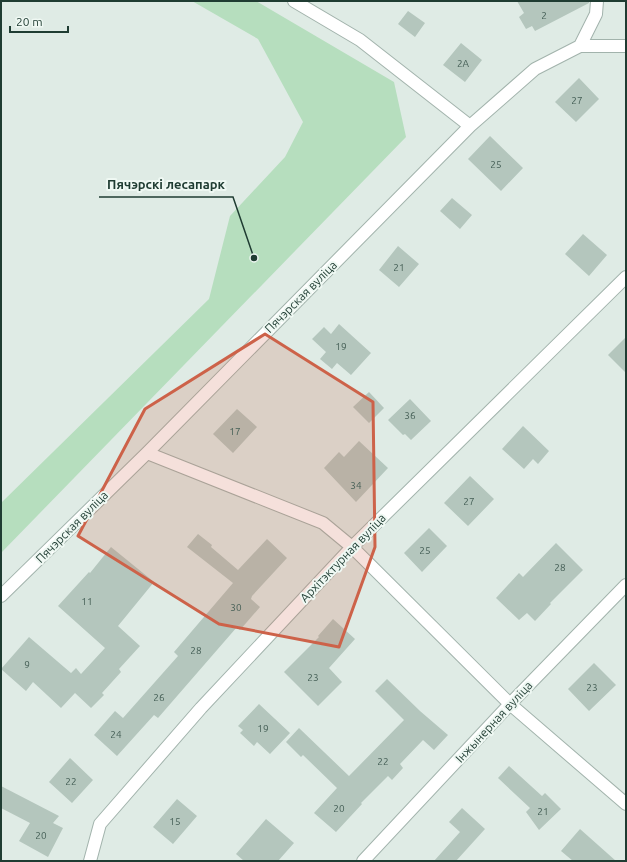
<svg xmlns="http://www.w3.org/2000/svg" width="627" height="862" viewBox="0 0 627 862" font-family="Ubuntu,sans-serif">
	<rect width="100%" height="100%" fill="#dfebe5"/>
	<path fill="#b6debe" d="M 192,1 L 256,1 L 394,82 L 406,137 L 1,553 L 1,503 L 209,299 L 230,216 L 285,157 L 303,122 L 258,39 Z"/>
	<path fill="#b4c6bd" d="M 517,1 L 589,1 L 589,3 L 535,31 L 532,26 L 526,29 L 519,17 L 524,13 Z
		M 408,11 L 425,23 L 415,37 L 398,24 Z
		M 461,43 L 482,60 L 465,82 L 443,65 Z
		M 579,78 L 599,99 L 576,122 L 555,102 Z
		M 490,136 L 523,168 L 501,191 L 468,159 Z
		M 452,198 L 472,215 L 460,229 L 440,211 Z
		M 583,234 L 607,255 L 589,276 L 565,254 Z
		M 398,246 L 419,264 L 399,287 L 379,270 Z
		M 339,324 L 371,353 L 351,375 L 337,363 L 332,369 L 320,359 L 326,352 L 312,339 L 324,327 L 331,334 Z
		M 626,337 L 626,373 L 608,355 Z
		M 369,392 L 384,408 L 369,423 L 353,407 Z
		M 410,399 L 431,421 L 411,440 L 405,434 L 403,435 L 388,420 Z
		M 237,409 L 257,427 L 233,453 L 213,434 Z
		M 523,426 L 549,451 L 538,464 L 533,459 L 524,469 L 502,449 Z
		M 359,441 L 388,468 L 356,502 L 324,468 L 339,452 L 344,457 Z
		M 470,476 L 494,499 L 468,526 L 444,503 Z
		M 429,528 L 447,546 L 422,572 L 404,553 Z
		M 198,534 L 212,545 L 211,547 L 238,570 L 267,539 L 287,558 L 252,596 L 251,599 L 260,607 L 240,630 L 237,627 L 158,718 L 154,715 L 117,756 L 94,735 L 115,711 L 123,718 L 178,656 L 174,652 L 233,583 L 187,547 Z
		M 556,543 L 583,570 L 550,603 L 551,604 L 535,621 L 527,613 L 519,620 L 496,598 L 519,573 L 523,577 Z
		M 111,547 L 154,582 L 118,626 L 140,646 L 119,669 L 121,672 L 102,693 L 104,695 L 91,708 L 75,693 L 61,708 L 33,682 L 26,691 L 1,669 L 29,637 L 71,673 L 76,668 L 81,674 L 105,648 L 58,606 L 89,572 L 90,573 Z
		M 333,619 L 355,639 L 329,668 L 342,682 L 318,706 L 284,672 L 319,637 L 318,636 Z
		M 594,663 L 616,685 L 589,711 L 568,689 Z
		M 387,679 L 420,711 L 448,735 L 434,750 L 423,740 L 400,764 L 403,768 L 392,780 L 388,776 L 361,803 L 362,804 L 336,832 L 314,813 L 337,788 L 303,755 L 301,757 L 286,742 L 299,728 L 349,776 L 404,720 L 375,691 Z
		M 259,704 L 290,733 L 270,754 L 257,742 L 254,746 L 240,733 L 243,730 L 238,726 Z
		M 70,758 L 93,780 L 72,803 L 49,782 Z
		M 509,766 L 542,796 L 545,793 L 561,809 L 539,830 L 526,812 L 530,808 L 498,778 Z
		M 1,786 L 59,816 L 53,823 L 63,828 L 48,857 L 19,841 L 30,823 L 1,808 Z
		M 177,799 L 197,816 L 173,844 L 153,827 Z
		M 462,808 L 485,829 L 456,861 L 434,861 L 460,832 L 449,822 Z
		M 266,819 L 294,843 L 278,861 L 244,861 L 236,854 Z
		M 580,829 L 616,861 L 573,861 L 561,851 Z"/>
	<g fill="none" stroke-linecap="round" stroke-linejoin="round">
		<g stroke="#a2b3ac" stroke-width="14">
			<path id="minor" d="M 294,1 L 360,40 L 470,126
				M 580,46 L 596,14 L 597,1
				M 147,453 L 323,523 L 352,547 L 510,704 L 626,804
				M 1,596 L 147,453 L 470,126 L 535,69 L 580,46 L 626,46
				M 90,861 L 100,824 L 201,708 L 352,547 L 626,277
				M 363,861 L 510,704 L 626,585"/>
		</g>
		<use href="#minor" stroke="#fff" stroke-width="12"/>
	</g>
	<path fill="#cd6249" fill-opacity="0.2" stroke="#cd6249" stroke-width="3" stroke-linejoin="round" d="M 265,334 L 373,402 L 375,547 L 339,647 L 219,624 L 78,536 L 145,409 Z"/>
	<g text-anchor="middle" stroke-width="4" stroke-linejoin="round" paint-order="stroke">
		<g font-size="10" fill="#445e55">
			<text x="544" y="19">2</text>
			<text x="463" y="67">2А</text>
			<text x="577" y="104">27</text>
			<text x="496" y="168">25</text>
			<text x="399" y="271">21</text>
			<text x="341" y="350">19</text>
			<text x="410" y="419">36</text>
			<text x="235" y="435">17</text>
			<text x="356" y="489">34</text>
			<text x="469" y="505">27</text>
			<text x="425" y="554">25</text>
			<text x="560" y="571">28</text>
			<text x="87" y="605">11</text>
			<text x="236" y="611">30</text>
			<text x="196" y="654">28</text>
			<text x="27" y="668">9</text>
			<text x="313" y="681">23</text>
			<text x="592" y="691">23</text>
			<text x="159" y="701">26</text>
			<text x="263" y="732">19</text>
			<text x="116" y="738">24</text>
			<text x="383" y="765">22</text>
			<text x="71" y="785">22</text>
			<text x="339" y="812">20</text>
			<text x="543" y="815">21</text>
			<text x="175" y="825">15</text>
			<text x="41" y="839">20</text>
		</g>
		<g font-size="12" fill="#1f3c32" stroke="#eff8f3">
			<text transform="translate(301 297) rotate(-45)" y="4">Пячэрская вуліца</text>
			<text transform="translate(72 527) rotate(-45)" y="4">Пячэрская вуліца</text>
			<text transform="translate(343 558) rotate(-46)" y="4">Архітэктурная вуліца</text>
			<text transform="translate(494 722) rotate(-47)" y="4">Інжынерная вуліца</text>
		</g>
	</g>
	<path fill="none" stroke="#1f3c32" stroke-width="1.5" d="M254 258L233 197H99"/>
	<circle fill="#1f3c32" stroke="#eff8f3" stroke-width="1.5" cx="254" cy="258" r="4"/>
	<g font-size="13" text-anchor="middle" font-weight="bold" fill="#1f3c32" stroke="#eff8f3" stroke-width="4" stroke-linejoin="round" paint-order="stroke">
		<text x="166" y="189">Пячэрскі лесапарк</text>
	</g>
	<rect width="627" height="862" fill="none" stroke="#1f3c32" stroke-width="4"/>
	<path d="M10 26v6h58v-6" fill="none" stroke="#1f3c32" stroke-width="2"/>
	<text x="16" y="26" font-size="12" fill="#1f3c32" stroke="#eff8f3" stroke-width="3" paint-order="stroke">20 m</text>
</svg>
